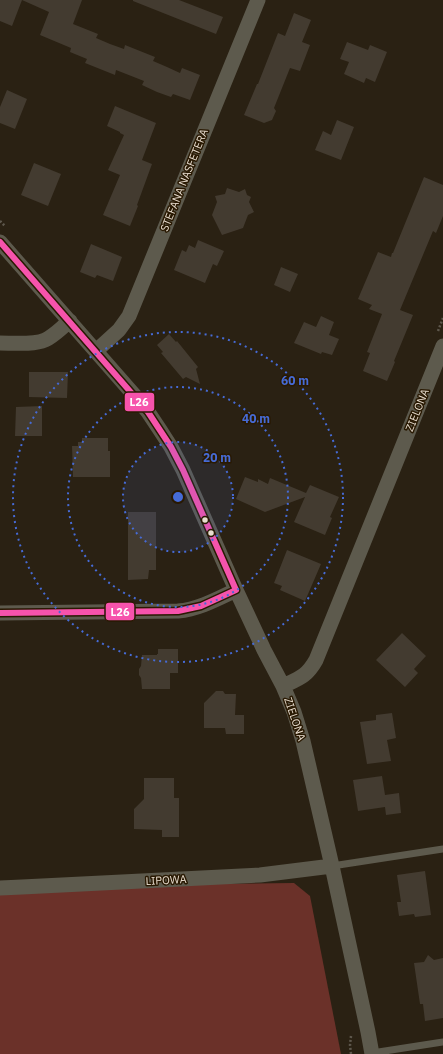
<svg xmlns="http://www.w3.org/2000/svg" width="443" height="1054" viewBox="0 0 443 1054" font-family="'IBM Plex Sans',sans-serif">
	<rect width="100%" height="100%" fill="#2a2113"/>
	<path fill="#6b3129" d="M 294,883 L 310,896 L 341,1054 L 0,1054 L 0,886 Z"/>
	<path fill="#433b30" d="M 0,0 L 82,0 L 73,24 L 98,34 L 96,38 L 110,44 L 124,49 L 125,45 L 155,57 L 153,61 L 167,67 L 180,73 L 182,68 L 200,75 L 190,100 L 173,94 L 171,97 L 157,92 L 142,85 L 144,81 L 116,70 L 115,75 L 85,63 L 87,59 L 70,52 L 71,48 L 40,35 L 49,12 L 22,0 L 12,26 L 0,21 Z
		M 133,0 L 179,0 L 223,17 L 216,34 L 133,1 Z
		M 294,13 L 311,20 L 302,42 L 310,45 L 300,71 L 290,68 L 274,108 L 276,111 L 272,120 L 264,123 L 244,115 L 257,84 L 258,84 L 278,33 L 285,36 Z
		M 347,42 L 368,50 L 370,45 L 387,52 L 375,82 L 366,78 L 364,83 L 344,74 L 349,62 L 340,59 Z
		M 7,90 L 27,99 L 15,129 L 0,123 L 0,107 Z
		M 115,106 L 156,123 L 142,160 L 152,164 L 137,205 L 138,206 L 130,226 L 103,215 L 120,175 L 108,170 L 124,135 L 120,133 L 120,132 L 107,126 Z
		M 337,120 L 354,127 L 341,160 L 315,150 L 323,131 L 331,135 Z
		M 34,163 L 61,174 L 48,206 L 21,195 Z
		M 424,177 L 443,185 L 443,216 L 436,233 L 433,231 L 400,310 L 413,315 L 394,361 L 395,362 L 387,381 L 363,371 L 370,353 L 367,352 L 382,314 L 369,309 L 372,305 L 358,299 L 378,252 L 391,257 L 392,253 L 393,253 Z
		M 227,188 L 239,192 L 245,189 L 247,195 L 251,197 L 249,202 L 254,212 L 248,215 L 243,228 L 222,235 L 212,215 L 217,202 L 215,196 L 225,194 Z
		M 198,240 L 224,251 L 217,266 L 213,264 L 205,283 L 174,270 L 182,250 L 186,252 L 189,245 L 195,248 Z
		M 91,244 L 122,257 L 113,281 L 97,275 L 95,278 L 80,272 Z
		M 281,267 L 298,274 L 290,292 L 274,285 Z
		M 321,316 L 334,322 L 329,335 L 339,339 L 332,355 L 322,352 L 321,354 L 294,343 L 304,322 L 316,327 Z
		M 169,334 L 176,342 L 177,341 L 198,367 L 196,369 L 200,384 L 186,377 L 183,379 L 161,353 L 163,352 L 157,345 Z
		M 29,372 L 68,372 L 67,398 L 29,397 Z
		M 42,406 L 42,436 L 15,436 L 16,407 Z
		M 82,438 L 108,438 L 108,451 L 110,451 L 110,477 L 73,477 L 72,446 L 78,446 L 78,442 L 82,442 Z
		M 245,477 L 258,482 L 258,479 L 268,484 L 270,478 L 306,493 L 310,485 L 339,497 L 330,517 L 332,518 L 325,535 L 294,522 L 305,497 L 265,512 L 236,499 Z
		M 128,512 L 156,512 L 156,570 L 149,570 L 148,579 L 128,580 Z
		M 287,550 L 321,564 L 305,601 L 280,590 L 282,586 L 274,583 Z
		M 402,633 L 426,656 L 414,669 L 418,673 L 405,687 L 376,660 Z
		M 158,649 L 178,649 L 178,673 L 170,673 L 170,689 L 142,689 L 141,678 L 139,675 L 139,669 L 141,666 L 142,655 L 157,655 L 157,654 L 158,654 Z
		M 216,691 L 223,691 L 225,694 L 236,694 L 235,715 L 244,715 L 244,734 L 226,734 L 225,728 L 204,728 L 204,703 Z
		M 392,713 L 396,738 L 387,740 L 391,761 L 367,764 L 360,722 L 376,720 L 376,715 Z
		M 382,776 L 385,795 L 399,793 L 401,813 L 386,815 L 385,807 L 358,811 L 353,780 Z
		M 144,778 L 174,778 L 174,798 L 179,798 L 179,837 L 162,837 L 162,830 L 134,829 L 134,809 L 144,799 Z
		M 425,871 L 431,915 L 415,917 L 414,914 L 399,916 L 397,902 L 401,902 L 397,875 Z
		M 428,955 L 434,960 L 443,958 L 443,1018 L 425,1021 L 423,1004 L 420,1004 L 414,963 L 424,962 Z"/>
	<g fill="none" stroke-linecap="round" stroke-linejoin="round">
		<path stroke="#5e584d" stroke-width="2.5" stroke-dasharray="2 2" stroke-linecap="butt" d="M 0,221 L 5,226
			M 438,331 L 443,318
			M 351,1036 L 350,1045 L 351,1054"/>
		<path stroke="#5d5a4d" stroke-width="7" d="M 332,866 L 443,849
			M 372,1053 L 443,1042"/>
		<path stroke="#5d5a4d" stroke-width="15" d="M 0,242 L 135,396 L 148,412 L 160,430 L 171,447 L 183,470 L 236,590 L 264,650 L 283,686 L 294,712 L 303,741 L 332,866 L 368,1032 L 372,1054
			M 0,343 C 12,343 34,345 45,340 C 54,336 62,327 70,321
			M 96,351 L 119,330 L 129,316 L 258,0
			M 0,613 L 178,611 C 199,609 217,599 236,590
			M 283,686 C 300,678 307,676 316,660 L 443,346
			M 0,888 L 22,887 L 260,875 L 332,866"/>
		<g stroke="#291902" stroke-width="9">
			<path id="bus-1" d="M 0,242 L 148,412 L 171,447 L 183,470 L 236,590
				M 0,613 L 178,611 L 201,606 L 236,590"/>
		</g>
		<use href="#bus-1" stroke="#f653ac" stroke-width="6"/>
	</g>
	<circle cx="178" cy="497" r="55" fill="#466bd6" fill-opacity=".12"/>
	<g fill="none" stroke="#466bd6" stroke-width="2" stroke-dasharray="2 4">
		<circle cx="178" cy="497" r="55"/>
		<circle cx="178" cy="497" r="110"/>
		<circle cx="178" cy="497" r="165"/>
	</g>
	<g fill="#e8ddcf" stroke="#291902" stroke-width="1.5">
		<circle cx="205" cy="520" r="3.5"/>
		<circle cx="211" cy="533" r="3.5"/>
	</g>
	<g text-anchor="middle" stroke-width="3" stroke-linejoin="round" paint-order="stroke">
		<g font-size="11" fill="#e8ddcf" stroke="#291902">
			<text transform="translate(184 180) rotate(-68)" y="4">STEFANA NASFETERA</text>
			<text transform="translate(417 410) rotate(-68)" y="4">ZIELONA</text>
			<text transform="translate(295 719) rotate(71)" y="4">ZIELONA</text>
			<text transform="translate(166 880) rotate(-3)" y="4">LIPOWA</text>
		</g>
	</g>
	<circle cx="178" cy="497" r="6" fill="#466bd6" stroke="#291902" stroke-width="2"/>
	<g font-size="12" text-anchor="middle" font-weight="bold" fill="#466bd6" stroke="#291902" stroke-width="3" stroke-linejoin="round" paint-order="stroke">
		<text x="295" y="385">60 m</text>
		<text x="256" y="423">40 m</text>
		<text x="217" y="462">20 m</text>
	</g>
	<g stroke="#291902" stroke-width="1.5">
		<rect x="124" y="392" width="31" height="20" rx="4" fill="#f653ac"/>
		<rect x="105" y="602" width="30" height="19" rx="4" fill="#f653ac"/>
	</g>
	<g font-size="11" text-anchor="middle" font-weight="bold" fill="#fff">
		<text x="139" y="406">L26</text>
		<text x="120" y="616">L26</text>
	</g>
</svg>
